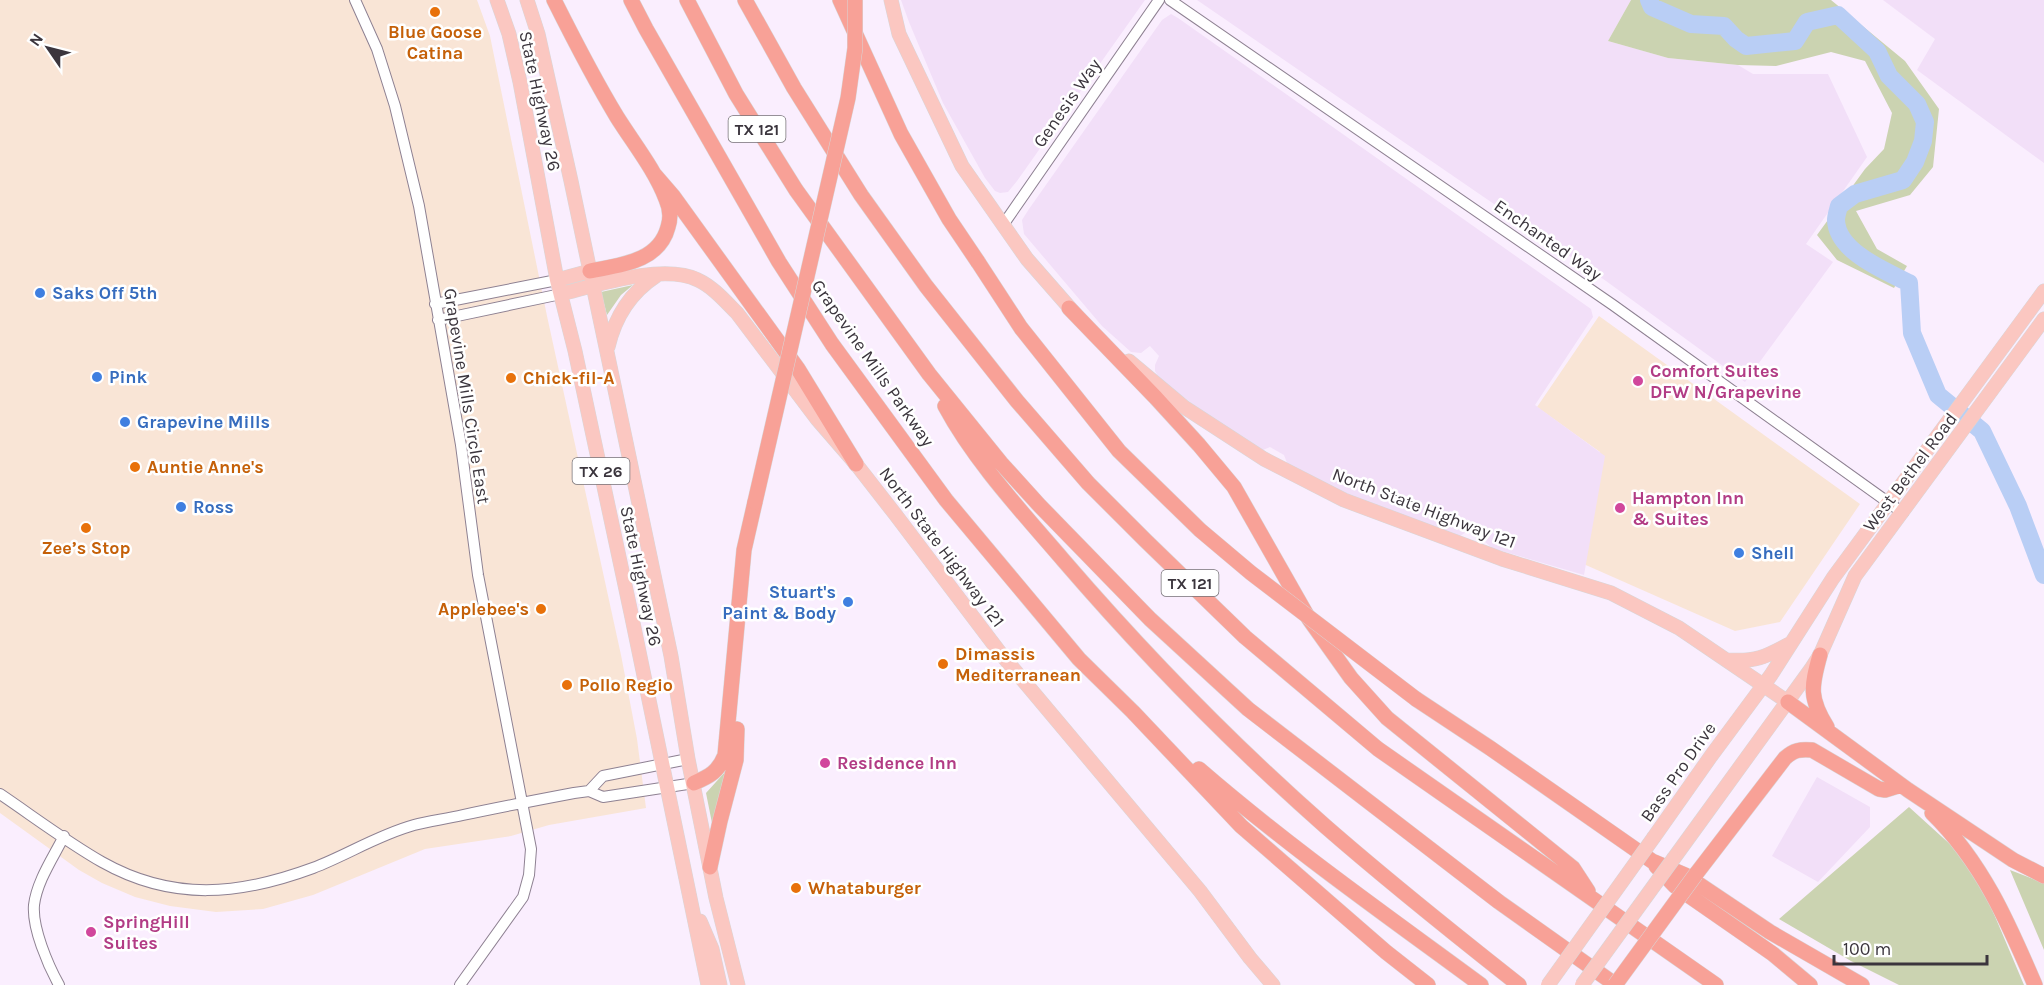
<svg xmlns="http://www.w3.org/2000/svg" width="2044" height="985" viewBox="0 0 2044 985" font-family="Karla,sans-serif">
	<rect width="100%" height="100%" fill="#faeefe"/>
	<path fill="#f9e5d6" d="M 0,0 L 477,0 L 490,36 L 547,316 L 621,655 L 637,739 L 646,808 L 549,825 L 511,836 L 425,849 L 313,895 L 263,909 L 216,912 L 170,906 L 135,897 L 102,883 L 79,870 L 0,813 Z
		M 1599,316 L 1860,504 L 1780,622 L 1735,631 L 1579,562 L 1600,452 L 1537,407 Z"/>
	<path fill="#f2dff8" d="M 901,0 L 1145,0 L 1017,181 L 1008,192 L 1000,193 L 995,191 L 985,178 L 943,103 L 909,22 Z
		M 1197,0 L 1631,0 L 1608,41 L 1668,58 L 1738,65 L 1753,74 L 1828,74 L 1867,157 L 1806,244 L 1833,262 L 1745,382 L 1606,281 Z
		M 1883,0 L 2044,0 L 2044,163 L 1917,70 L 1935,39 Z
		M 1171,14 L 1178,18 L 1591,309 L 1593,317 L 1535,405 L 1605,456 L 1584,575 L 1492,548 L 1484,541 L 1483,535 L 1468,531 L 1460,536 L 1452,536 L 1352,499 L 1287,463 L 1284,455 L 1270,447 L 1263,450 L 1256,448 L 1208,416 L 1159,378 L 1155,371 L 1155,365 L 1159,356 L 1150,346 L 1141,353 L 1131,352 L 1102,326 L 1024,234 L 1022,220 L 1029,209 L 1162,20 Z
		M 1817,777 L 1870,807 L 1870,827 L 1818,882 L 1772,856 Z"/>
	<path fill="#cbd3b1" d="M 1631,0 L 1831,0 L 1905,61 L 1939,109 L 1933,167 L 1910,195 L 1856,211 L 1877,249 L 1907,266 L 1894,288 L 1837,260 L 1817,235 L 1865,169 L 1884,149 L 1892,113 L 1865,61 L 1831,52 L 1776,66 L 1738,65 L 1668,58 L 1608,41 Z
		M 633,285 L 621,295 L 607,315 L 601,292 Z
		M 725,772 L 712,823 L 706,793 Z
		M 1909,807 L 1963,856 L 1983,888 L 2024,985 L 1899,985 L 1851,961 L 1779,919 Z
		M 2010,870 L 2044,883 L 2044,950 Z"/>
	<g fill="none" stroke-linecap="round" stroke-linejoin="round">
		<path stroke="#b9cef5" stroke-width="18" d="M 1649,0 L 1652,7 L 1691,24 L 1724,26 L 1736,39 L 1746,46 L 1795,41 L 1807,22 L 1838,15 L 1877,51 L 1889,76 L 1917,104 L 1925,122 L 1923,141 L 1915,162 L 1903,180 L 1855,194 L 1839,206 C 1838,210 1836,216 1836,220 C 1837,252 1886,271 1909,283 L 1912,333 L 1938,395 L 1982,431 L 2018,506 L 2044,575"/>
		<g stroke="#8e8192" stroke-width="12">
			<path id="minor" d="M 355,0 L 377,49 L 395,106 L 419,206 L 461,445 L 478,575 L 531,849 L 529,875 L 523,897 L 460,985
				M 1170,0 L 1613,305 L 1903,513
				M 1003,225 L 1159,0
				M 435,304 L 557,280
				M 438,320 L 561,294
				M 589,791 L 603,776 L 688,759
				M 0,794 C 34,817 67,842 102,862 C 173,902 240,895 313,868 C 347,855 378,835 414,825 C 429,821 446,819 463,815 C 500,807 537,800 574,793 L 589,791 L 603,797 L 694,783
				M 59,985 C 48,965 32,928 34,905 C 37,881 53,858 64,836"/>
		</g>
		<g stroke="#d8d7d8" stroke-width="15">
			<path id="major" d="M 497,0 L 509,34 L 520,82 L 557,280 L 575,351 L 631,613 L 708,985
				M 527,0 L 538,34 L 571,181 L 671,656 L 688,759 L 716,898 L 738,985
				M 891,0 L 899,34 L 962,166 L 1027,259 L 1076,315
				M 557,280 L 590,271
				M 561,294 C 597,285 664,263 698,280 C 713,287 725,301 737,313 L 817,419 L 856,464 L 895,514 L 1001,654 L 1200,891 L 1250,958 L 1273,985
				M 608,347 C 615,317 630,293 656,276
				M 1129,361 L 1184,407 L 1264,459 L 1344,500 L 1502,559 L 1611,593 L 1679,628 L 1788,702
				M 1727,660 C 1757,662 1765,657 1791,643
				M 1654,837 L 1711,756 L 1771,675 L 1833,578 L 2044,291
				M 1674,858 L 1811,669 L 1820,655 L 1855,576 L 2044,319
				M 700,921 L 712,949 L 720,985"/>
		</g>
		<g stroke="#d8d7d8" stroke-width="16">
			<path id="highway" d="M 554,0 C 574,40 594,79 617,117 C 634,144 655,170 666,199 C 670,208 671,218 668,227 C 659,262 620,265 590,271
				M 631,0 L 646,29 L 779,262 L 832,344 L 946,500 L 1079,659 L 1133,712 L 1241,826 L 1386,952 L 1428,985
				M 687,0 L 736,94 L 796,190 L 929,374 L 1001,463 L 1040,506 L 1150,619 L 1248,709 L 1499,902 L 1616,985
				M 745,0 L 794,88 L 861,195 L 926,286 L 1017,401 L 1088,483 L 1145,540 L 1245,637 L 1378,749 L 1716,985
				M 840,0 L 901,134 L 949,219 L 978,262
				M 654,174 L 673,196 L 798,369 L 856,464
				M 1069,308 L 1156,398 L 1199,445 L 1234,487 L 1309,619 L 1351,678 L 1387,718 L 1573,868 L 1588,891
				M 945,406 C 975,462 1023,513 1064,561 C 1145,655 1232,744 1325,826 C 1388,881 1453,933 1519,985
				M 1820,655 C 1811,687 1809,698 1827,727
				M 1416,699 L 1490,748 L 1652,861 L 1685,875 L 1770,932 L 1862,985
				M 1788,702 L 1908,790 L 2013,860 L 2044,876
				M 1199,769 C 1289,847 1386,915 1481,985
				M 694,783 C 710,776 718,772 725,755 L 744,550 L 755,502
				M 1932,813 C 1982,862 2008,922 2035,985
				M 1656,866 L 1675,886 L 1773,954 L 1810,985
				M 710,867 L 720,821 L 736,760 L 737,729
				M 1696,874 L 1785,758 C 1794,750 1800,749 1812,750 L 1879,789 L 1885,790 L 1901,785"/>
		</g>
		<use href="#minor" stroke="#fff" stroke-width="10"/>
		<use href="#major" stroke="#fbc7c1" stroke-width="14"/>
		<use href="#highway" stroke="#f8a197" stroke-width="15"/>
		<g stroke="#d8d7d8" stroke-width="15" stroke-linecap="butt">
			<path id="major-bridge" d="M 1548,985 L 1654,837
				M 1582,985 L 1674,858"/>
		</g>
		<g stroke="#d8d7d8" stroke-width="16" stroke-linecap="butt">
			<path id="highway-bridge" d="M 978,262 L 1021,328 L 1119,451 L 1200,530 L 1251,573 L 1416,699
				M 755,502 L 848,98 L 855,48 L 855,0
				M 1615,985 L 1696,874"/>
		</g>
		<use href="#major-bridge" stroke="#fbc7c1" stroke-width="14"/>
		<use href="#highway-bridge" stroke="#f8a197" stroke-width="15"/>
	</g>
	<g fill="#e8710a" stroke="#fff" stroke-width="2">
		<circle cx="435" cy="12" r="6"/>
		<circle cx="511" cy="378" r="6"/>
		<circle cx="135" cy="467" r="6"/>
		<circle cx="86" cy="528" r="6"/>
		<circle cx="541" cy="609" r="6"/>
		<circle cx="943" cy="664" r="6"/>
		<circle cx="567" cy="685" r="6"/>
		<circle cx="796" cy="888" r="6"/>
	</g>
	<g fill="#3f7fe0" stroke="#fff" stroke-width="2">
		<circle cx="40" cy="293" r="6"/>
		<circle cx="97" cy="377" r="6"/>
		<circle cx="125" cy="422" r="6"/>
		<circle cx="181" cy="507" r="6"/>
		<circle cx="1739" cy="553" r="6"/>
		<circle cx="848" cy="602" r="6"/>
	</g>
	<g fill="#d1479c" stroke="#fff" stroke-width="2">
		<circle cx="1638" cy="381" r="6"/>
		<circle cx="1620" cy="508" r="6"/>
		<circle cx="825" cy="763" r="6"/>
		<circle cx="91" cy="932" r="6"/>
	</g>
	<g text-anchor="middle" stroke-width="5" stroke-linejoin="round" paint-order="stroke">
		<g fill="#fff" stroke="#767277" stroke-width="1.5">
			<rect x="728.5" y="116" width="57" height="26" rx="4.5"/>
			<rect x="572.5" y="458" width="57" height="26" rx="4.5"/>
			<rect x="1161.5" y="570" width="57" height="26" rx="4.5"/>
		</g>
		<g font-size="16" font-weight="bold" fill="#3b353d">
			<text x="757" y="135">TX 121</text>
			<text x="601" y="477">TX 26</text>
			<text x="1190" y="589">TX 121</text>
		</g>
		<g font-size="18" font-weight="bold" fill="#c56008" stroke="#fff" text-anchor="start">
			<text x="435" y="38" text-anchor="middle">Blue Goose<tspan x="435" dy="21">Catina</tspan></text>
			<text x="523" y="384">Chick-fil-A</text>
			<text x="147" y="473">Auntie Anne's</text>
			<text x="86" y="554" text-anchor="middle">Zee’s Stop</text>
			<text x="529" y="615" text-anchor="end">Applebee's</text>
			<text x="955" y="660">Dimassis<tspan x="955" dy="21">Mediterranean</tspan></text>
			<text x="579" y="691">Pollo Regio</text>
			<text x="808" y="894">Whataburger</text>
		</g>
		<g font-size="18" fill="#3b353d" stroke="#fff">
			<text transform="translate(540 101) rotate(78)" y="6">State Highway 26</text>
			<text transform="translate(1067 103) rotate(-55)" y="6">Genesis Way</text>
			<text transform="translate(1548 240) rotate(35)" y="6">Enchanted Way</text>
			<text transform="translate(873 363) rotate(55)" y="6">Grapevine Mills Parkway</text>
			<text transform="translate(467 396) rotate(81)" y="6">Grapevine Mills Circle East</text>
			<text transform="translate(1910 472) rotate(-53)" y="6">West Bethel Road</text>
			<text transform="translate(1424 508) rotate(21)" y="6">North State Highway 121</text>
			<text transform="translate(942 547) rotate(53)" y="6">North State Highway 121</text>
			<text transform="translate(641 576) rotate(78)" y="6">State Highway 26</text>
			<text transform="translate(1678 772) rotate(-55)" y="6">Bass Pro Drive</text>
		</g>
		<g font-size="18" font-weight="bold" fill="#366cbe" stroke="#fff" text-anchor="start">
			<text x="52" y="299">Saks Off 5th</text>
			<text x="109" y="383">Pink</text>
			<text x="137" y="428">Grapevine Mills</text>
			<text x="193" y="513">Ross</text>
			<text x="1751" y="559">Shell</text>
			<text x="836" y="598" text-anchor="end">Stuart's<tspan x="836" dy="21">Paint &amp; Body</tspan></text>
		</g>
		<g font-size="18" font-weight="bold" fill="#b23c85" stroke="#fff" text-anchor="start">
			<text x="1650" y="377">Comfort Suites<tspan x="1650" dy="21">DFW N/Grapevine</tspan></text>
			<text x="1632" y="504">Hampton Inn<tspan x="1632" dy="21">&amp; Suites</tspan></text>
			<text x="837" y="769">Residence Inn</text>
			<text x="103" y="928">SpringHill<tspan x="103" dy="21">Suites</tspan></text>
		</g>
	</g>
	<g transform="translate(48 48) rotate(305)" stroke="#ffffff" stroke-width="4.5" paint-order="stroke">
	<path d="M0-4.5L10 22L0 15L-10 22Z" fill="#3b353d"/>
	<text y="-9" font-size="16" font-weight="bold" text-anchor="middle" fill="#3b353d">N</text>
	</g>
	<path d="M1834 955v9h153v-9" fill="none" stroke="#3b353d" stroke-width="3"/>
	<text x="1843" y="955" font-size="18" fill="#3b353d" stroke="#ffffff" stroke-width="4.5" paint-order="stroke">100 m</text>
</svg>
